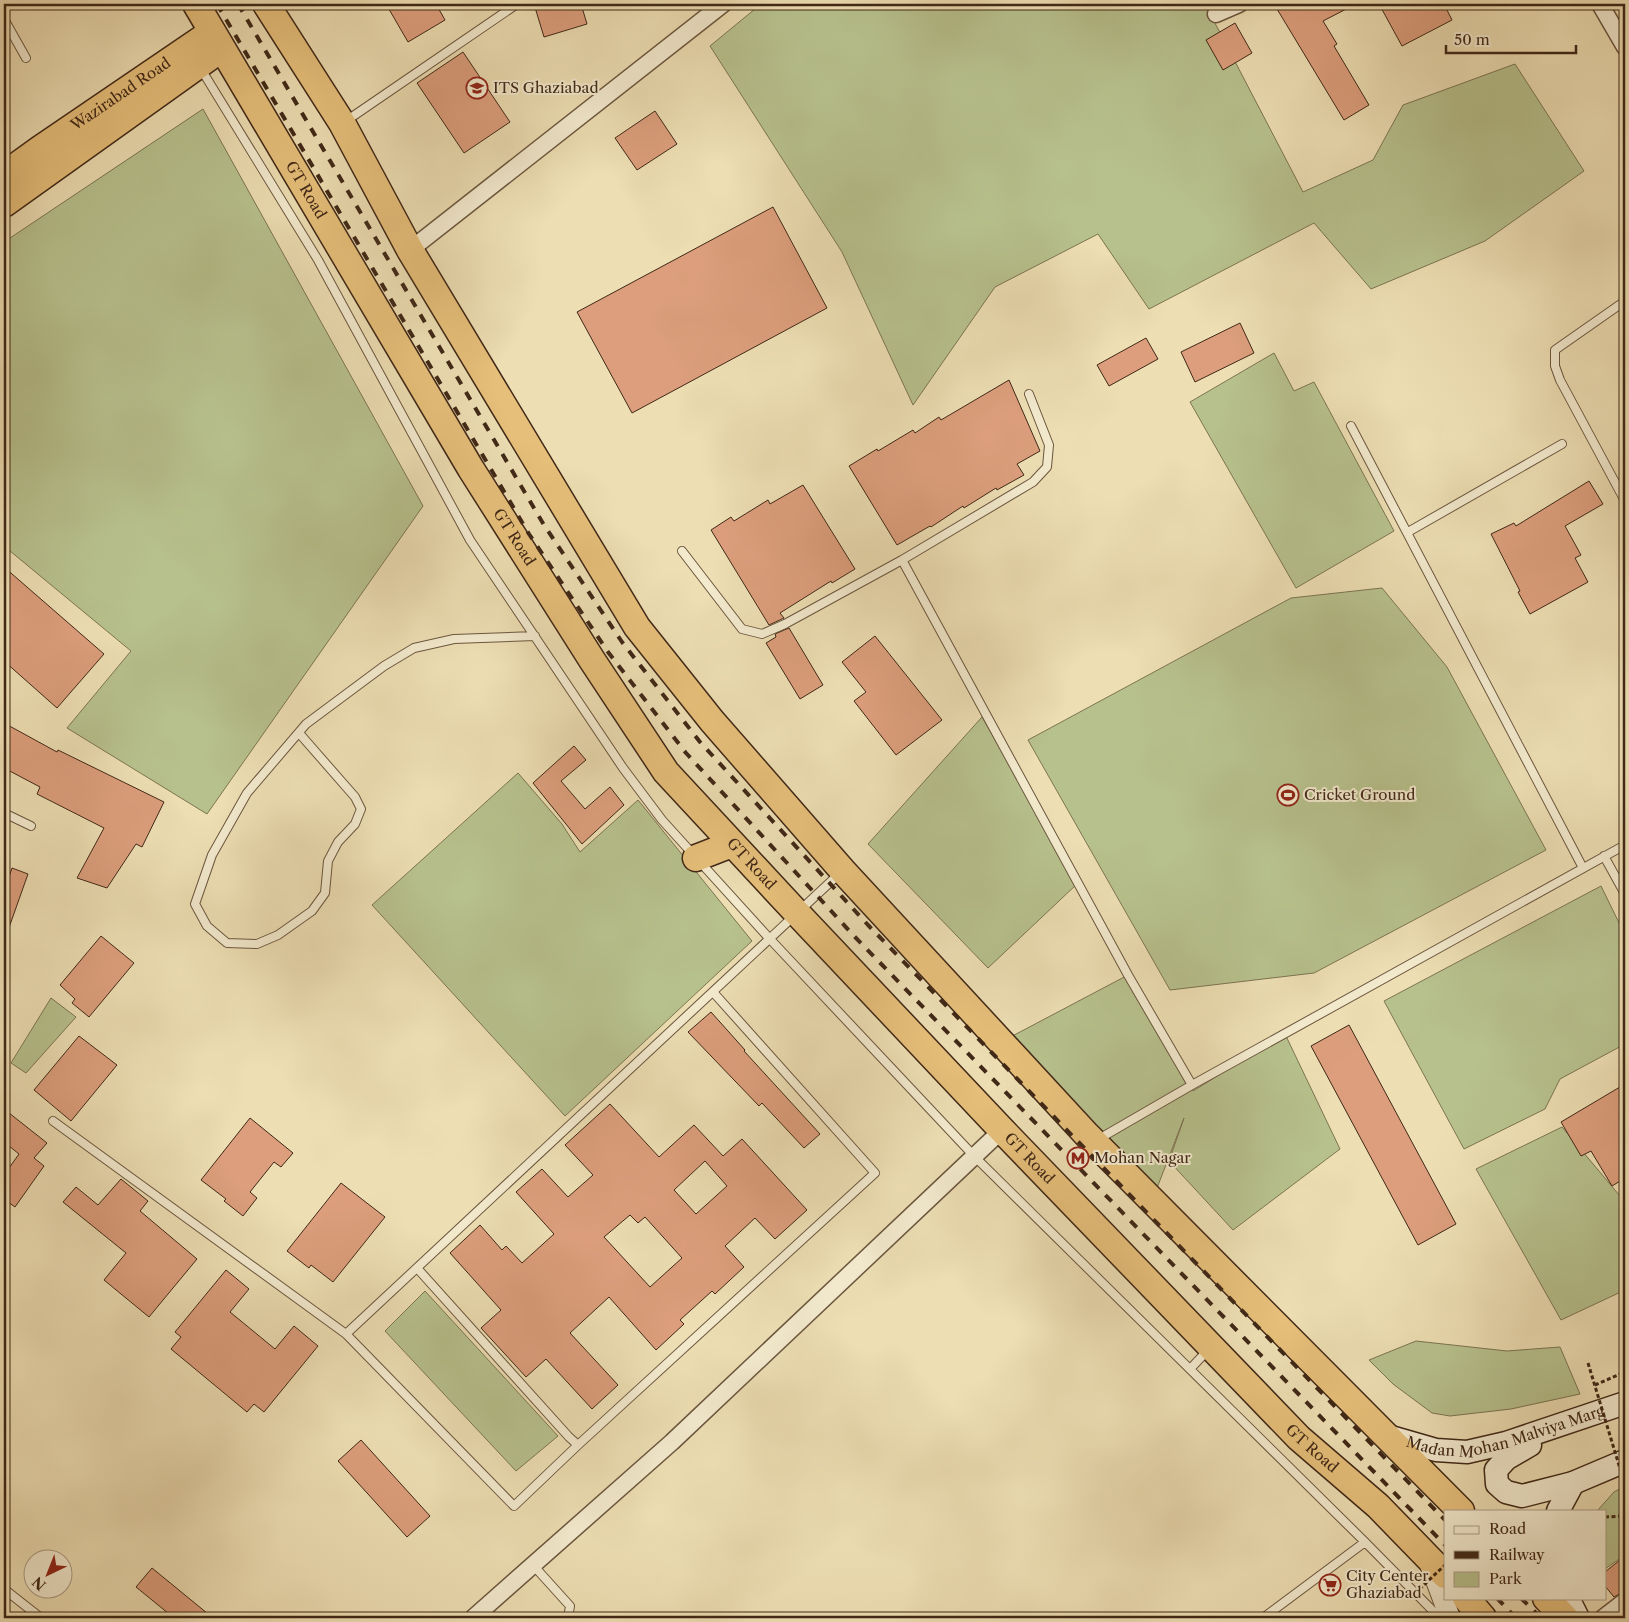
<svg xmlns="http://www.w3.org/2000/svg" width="1629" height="1622" viewBox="0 0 1629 1622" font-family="'Libre Caslon Text',serif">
	<rect width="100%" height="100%" fill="#eddeb3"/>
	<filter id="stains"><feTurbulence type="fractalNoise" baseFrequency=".004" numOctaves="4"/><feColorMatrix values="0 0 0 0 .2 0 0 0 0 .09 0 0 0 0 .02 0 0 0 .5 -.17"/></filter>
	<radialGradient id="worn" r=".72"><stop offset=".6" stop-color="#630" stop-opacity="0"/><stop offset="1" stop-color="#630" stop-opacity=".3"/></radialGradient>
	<path fill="#b7c18d" stroke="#7c7452" d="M 761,4 L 1205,4 L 1303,192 L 1373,160 L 1403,105 L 1515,64 L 1584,171 L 1485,241 L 1371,289 L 1314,223 L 1149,309 L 1098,234 L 995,287 L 913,405 L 842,252 L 710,46 Z
		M 203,109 L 423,506 L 207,814 L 67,728 L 131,651 L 4,546 L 4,242 Z
		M 1274,353 L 1294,391 L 1314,382 L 1394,531 L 1296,588 L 1190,402 Z
		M 1382,588 L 1447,667 L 1546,850 L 1314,973 L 1170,990 L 1028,740 L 1291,598 Z
		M 982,717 L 1077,884 L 988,968 L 868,844 Z
		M 518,773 L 562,824 L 580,852 L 638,800 L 752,941 L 565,1116 L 372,905 Z
		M 1601,886 L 1625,935 L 1625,1044 L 1560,1079 L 1545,1109 L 1464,1149 L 1384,1001 Z
		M 1128,975 L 1193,1091 L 1285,1034 L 1340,1149 L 1233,1230 L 1169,1161 L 1184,1118 L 1152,1201 L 1001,1042 Z
		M 51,998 L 76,1017 L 26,1073 L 11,1063 Z
		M 1562,1127 L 1625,1202 L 1625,1290 L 1561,1320 L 1476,1169 Z
		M 425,1291 L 558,1436 L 516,1471 L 385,1331 Z
		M 1416,1341 L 1507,1351 L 1560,1347 L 1580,1394 L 1511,1409 L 1450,1416 L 1432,1413 L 1393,1384 L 1369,1360 Z
		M 1625,1486 L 1625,1555 L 1605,1569 L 1605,1511 L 1597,1511 L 1614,1492 Z"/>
	<path fill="#dc9e7c" stroke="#402817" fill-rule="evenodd" d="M 386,4 L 436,4 L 445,20 L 408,42 Z
		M 534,4 L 581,4 L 587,24 L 544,37 Z
		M 1274,4 L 1356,4 L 1323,21 L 1337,44 L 1334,46 L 1369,105 L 1344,120 Z
		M 1379,4 L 1444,4 L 1452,20 L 1402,46 Z
		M 1235,23 L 1252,53 L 1223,70 L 1206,40 Z
		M 463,52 L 510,122 L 464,153 L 417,83 Z
		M 655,111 L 677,144 L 637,170 L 615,138 Z
		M 773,207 L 827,308 L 632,413 L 577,312 Z
		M 1240,323 L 1254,353 L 1195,382 L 1181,352 Z
		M 1146,338 L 1158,359 L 1109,386 L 1097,365 Z
		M 1009,380 L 1040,451 L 1017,464 L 1024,475 L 997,490 L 996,488 L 964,508 L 963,506 L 931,527 L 930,526 L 897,545 L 849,466 L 877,449 L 878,451 L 913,430 L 915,433 L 939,417 L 941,420 Z
		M 1589,481 L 1603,504 L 1565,526 L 1581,555 L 1575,558 L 1588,582 L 1530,614 L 1518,592 L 1520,591 L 1491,534 L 1514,523 L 1516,526 Z
		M 803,485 L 855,569 L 832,583 L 831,581 L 780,613 L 784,618 L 769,625 L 711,530 L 731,517 L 734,521 L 768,500 L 770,504 Z
		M 4,567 L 104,654 L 57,708 L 4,661 Z
		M 789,628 L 823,685 L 800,699 L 766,643 L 776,637 L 775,634 Z
		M 875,636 L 942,720 L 896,755 L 854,701 L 866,692 L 842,662 Z
		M 4,723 L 57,752 L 58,750 L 164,802 L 142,847 L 136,844 L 107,888 L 77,878 L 104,828 L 37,794 L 40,787 L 4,768 Z
		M 574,746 L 586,760 L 561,781 L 585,809 L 610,787 L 624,805 L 582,844 L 533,783 Z
		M 12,868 L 28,874 L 6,936 L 4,936 L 4,892 Z
		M 101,936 L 134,963 L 89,1017 L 72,1003 L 75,999 L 60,985 Z
		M 711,1012 L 745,1050 L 744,1051 L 820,1134 L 804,1148 L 762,1103 L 759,1106 L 688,1032 Z
		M 1349,1025 L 1456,1224 L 1418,1245 L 1311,1046 Z
		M 79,1036 L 117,1065 L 71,1121 L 34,1090 Z
		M 1625,1084 L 1625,1178 L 1612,1186 L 1591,1151 L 1581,1156 L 1561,1122 Z
		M 610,1104 L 659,1157 L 694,1125 L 723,1156 L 742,1139 L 807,1210 L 775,1239 L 755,1218 L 725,1246 L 744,1267 L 715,1294 L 712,1291 L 680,1320 L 684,1324 L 656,1350 L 609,1297 L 570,1333 L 618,1385 L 592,1409 L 546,1359 L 526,1377 L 481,1328 L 501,1310 L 450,1253 L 480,1225 L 502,1250 L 506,1246 L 522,1263 L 554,1234 L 516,1192 L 542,1169 L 568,1197 L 593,1175 L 565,1145 ZM 705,1161 L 727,1186 L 696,1214 L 674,1190 ZM 630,1215 L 638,1223 L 645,1217 L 682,1258 L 650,1287 L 604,1237 Z
		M 4,1109 L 47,1143 L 34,1158 L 44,1166 L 15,1207 L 4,1199 L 4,1175 L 19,1154 L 4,1142 Z
		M 250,1118 L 293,1153 L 281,1167 L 274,1162 L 250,1192 L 257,1198 L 243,1216 L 224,1201 L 226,1199 L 201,1180 Z
		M 121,1179 L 148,1201 L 140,1211 L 197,1259 L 149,1317 L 104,1280 L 126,1253 L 63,1202 L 76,1187 L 98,1205 Z
		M 341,1183 L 385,1217 L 333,1282 L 311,1265 L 309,1268 L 287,1251 Z
		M 226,1270 L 249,1289 L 230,1312 L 275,1349 L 294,1326 L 318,1346 L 264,1412 L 254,1404 L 247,1412 L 171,1349 L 181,1337 L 175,1332 Z
		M 361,1440 L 430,1516 L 407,1537 L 338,1461 Z
		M 1625,1556 L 1625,1591 L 1614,1597 L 1605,1586 L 1605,1572 Z
		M 152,1568 L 213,1618 L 174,1618 L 136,1587 Z"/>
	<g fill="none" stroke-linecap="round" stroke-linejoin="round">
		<g stroke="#6b563e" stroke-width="10">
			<path id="service" d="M 4,19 L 26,58
				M 201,69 L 318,260 L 470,540 L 623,768 L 662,820 L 769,938 L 974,1156 L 1365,1542 L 1440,1618
				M 346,121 L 517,4
				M 1625,301 L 1555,350 L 1555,366 L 1560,380 L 1625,501
				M 1351,426 L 1583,868
				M 1408,532 L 1562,444
				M 682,551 L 742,629 L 762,634 L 785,624 L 902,560 L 1033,482 L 1047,467 L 1049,445 L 1029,394
				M 902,560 L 1128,975 L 1192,1085
				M 299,733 L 355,797 L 361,809 L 355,824 L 338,842 L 328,861 L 325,893 L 312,911 L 278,935 L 257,944 L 227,943 L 207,926 L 195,904 L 212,855 L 247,793 L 306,724 L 384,666 L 414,648 L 454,639 L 535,636
				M 4,813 L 31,826
				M 1604,856 L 1625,894
				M 53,1121 L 346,1334 L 514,1506 L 578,1445 L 875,1173 L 713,992
				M 1097,1140 L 1192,1085 L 1625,845
				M 417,1268 L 569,1437 L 578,1445
				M 346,1334 L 840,873
				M 1190,1369 L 1209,1349
				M 533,1565 L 570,1606 L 568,1618
				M 4,1589 L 41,1618
				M 1263,1618 L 1365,1542"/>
		</g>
		<g stroke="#6b563e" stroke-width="19">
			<path id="minor" d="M 1600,4 L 1625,47
				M 1216,14 L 1239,4
				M 410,250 L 723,4
				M 473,1618 L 672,1442 L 1002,1130
				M 1603,1618 L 1625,1601"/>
		</g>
		<g stroke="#6b563e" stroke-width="22">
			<path id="tertiary" d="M 1428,1559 L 1450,1618"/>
		</g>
		<g stroke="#402817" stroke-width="25">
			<g id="secondary">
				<path id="s1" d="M 1384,1435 L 1436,1450 L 1467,1452 L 1506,1443 L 1625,1403"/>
				<path d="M 1530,1445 L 1506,1459 L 1496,1470 L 1497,1484 L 1506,1492 L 1522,1496 L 1573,1483 L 1625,1461"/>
				<path d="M 1558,1511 L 1573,1483"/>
				<path d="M 1568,1598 L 1578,1618"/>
			</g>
		</g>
		<g stroke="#402817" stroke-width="29">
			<g id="trunk">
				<path id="s2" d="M 196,4 L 471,469 L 592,660 L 666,772 L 797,913 L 1002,1130 L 1299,1438 L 1378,1506 L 1445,1575"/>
				<path d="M 266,4 L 342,123 L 410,250 L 637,627 L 712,721 L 843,871 L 1087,1135 L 1461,1511"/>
				<path id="s3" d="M 4,175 L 40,149 L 212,32"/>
				<path d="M 4,204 L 221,49"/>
				<path d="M 696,858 L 732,844"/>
				<path d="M 1466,1598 L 1483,1618"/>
				<path d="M 1546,1598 L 1565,1618"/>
			</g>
		</g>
		<path stroke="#402817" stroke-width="3" stroke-dasharray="4 2.5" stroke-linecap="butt" d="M 1595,1385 L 1625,1372
			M 1605,1517 L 1625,1516"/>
		<use href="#service" stroke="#f3eace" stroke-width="8"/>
		<use href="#minor" stroke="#f3eace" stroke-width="16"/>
		<use href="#tertiary" stroke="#f3eace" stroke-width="20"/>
		<use href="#secondary" stroke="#f3eace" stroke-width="22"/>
		<use href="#trunk" stroke="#e6bf7a" stroke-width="26"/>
		<path stroke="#402817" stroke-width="4" stroke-dasharray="9 9" stroke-linecap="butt" d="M 217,4 L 529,534 L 608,652 L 686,753 L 855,937 L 1445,1545
			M 238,4 L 544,525 L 622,642 L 700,742 L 868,925 L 1445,1520
			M 1497,1598 L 1516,1618
			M 1521,1598 L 1541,1618"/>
		<path stroke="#402817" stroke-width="3" stroke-dasharray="4 2.5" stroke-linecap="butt" d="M 1588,1363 L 1625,1485
			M 1410,1598 L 1445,1565"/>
	</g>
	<defs>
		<g id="university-ring" transform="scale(1.125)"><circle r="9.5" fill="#f3eace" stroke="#8f2418" stroke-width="1.5"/><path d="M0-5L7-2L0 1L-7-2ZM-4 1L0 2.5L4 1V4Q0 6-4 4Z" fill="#8f2418"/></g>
		<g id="stadium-ring" transform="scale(1.125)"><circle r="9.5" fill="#f3eace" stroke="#8f2418" stroke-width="1.5"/><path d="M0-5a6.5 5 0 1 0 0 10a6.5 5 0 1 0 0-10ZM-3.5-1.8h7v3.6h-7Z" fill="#8f2418"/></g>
		<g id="metro-ring" transform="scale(1.125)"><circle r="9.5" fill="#f3eace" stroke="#8f2418" stroke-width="1.5"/><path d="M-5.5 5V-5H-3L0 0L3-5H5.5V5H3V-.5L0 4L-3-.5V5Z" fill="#8f2418"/></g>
		<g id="supermarket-ring" transform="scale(1.125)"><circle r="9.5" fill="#f3eace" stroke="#8f2418" stroke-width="1.5"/><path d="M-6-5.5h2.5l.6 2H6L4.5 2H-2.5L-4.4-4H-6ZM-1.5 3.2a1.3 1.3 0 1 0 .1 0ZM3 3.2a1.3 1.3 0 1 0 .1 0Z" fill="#8f2418"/></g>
	</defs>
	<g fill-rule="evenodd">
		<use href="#university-ring" x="477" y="88"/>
		<use href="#stadium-ring" x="1288" y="795"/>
		<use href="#metro-ring" x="1078" y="1158"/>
		<use href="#supermarket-ring" x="1330" y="1585"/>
	</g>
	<g text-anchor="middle" stroke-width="4" stroke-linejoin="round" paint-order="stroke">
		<g font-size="15" fill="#402817" stroke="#f3eace" text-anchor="start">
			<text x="493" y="93">ITS Ghaziabad</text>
			<text x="1304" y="800">Cricket Ground</text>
			<text x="1094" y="1163">Mohan Nagar</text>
			<text x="1346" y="1581">City Center<tspan x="1346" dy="17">Ghaziabad</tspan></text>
		</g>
		<g font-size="15" fill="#402817" stroke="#f3eace">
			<text dy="5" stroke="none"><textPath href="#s3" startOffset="142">Wazirabad Road</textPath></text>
			<text dy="5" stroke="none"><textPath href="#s2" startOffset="216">GT Road</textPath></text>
			<text dy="5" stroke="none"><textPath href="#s2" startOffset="621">GT Road</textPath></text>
			<text dy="5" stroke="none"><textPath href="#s2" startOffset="1026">GT Road</textPath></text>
			<text dy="5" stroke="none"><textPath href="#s2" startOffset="1431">GT Road</textPath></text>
			<text dy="5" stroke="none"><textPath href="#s1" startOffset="126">Madan Mohan Malviya Marg</textPath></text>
			<text dy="5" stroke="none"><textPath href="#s2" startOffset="1836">GT Road</textPath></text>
		</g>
	</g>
	<rect width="1629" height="1622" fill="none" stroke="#eddeb3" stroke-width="20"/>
	<rect x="5" y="5" width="1619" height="1612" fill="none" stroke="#402817" stroke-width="2.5"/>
	<rect x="10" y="10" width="1609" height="1602" fill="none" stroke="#402817"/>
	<rect x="1444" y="1510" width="162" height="90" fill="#f3eace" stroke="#ab9c85"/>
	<rect x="1454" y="1526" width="25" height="8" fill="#f3eace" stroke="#ab9c85"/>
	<text x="1489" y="1534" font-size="15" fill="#402817">Road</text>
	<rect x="1454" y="1551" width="25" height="8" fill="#402817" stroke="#ab9c85"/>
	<text x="1489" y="1560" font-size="15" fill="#402817">Railway</text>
	<rect x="1454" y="1572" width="25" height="15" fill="#b7c18d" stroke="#ab9c85"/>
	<text x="1489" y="1584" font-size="15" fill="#402817">Park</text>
	<g transform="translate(48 1574) rotate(223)"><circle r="24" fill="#f3eace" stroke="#ab9c85"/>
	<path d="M0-4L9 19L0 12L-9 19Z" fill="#8f2418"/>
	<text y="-8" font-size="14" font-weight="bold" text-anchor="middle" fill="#402817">N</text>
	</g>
	<path d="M1446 45v8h130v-8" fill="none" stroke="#402817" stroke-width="2.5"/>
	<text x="1454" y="45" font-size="15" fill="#402817" stroke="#f3eace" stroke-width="4" paint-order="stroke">50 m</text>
	<rect width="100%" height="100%" filter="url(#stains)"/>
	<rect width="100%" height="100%" fill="url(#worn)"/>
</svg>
